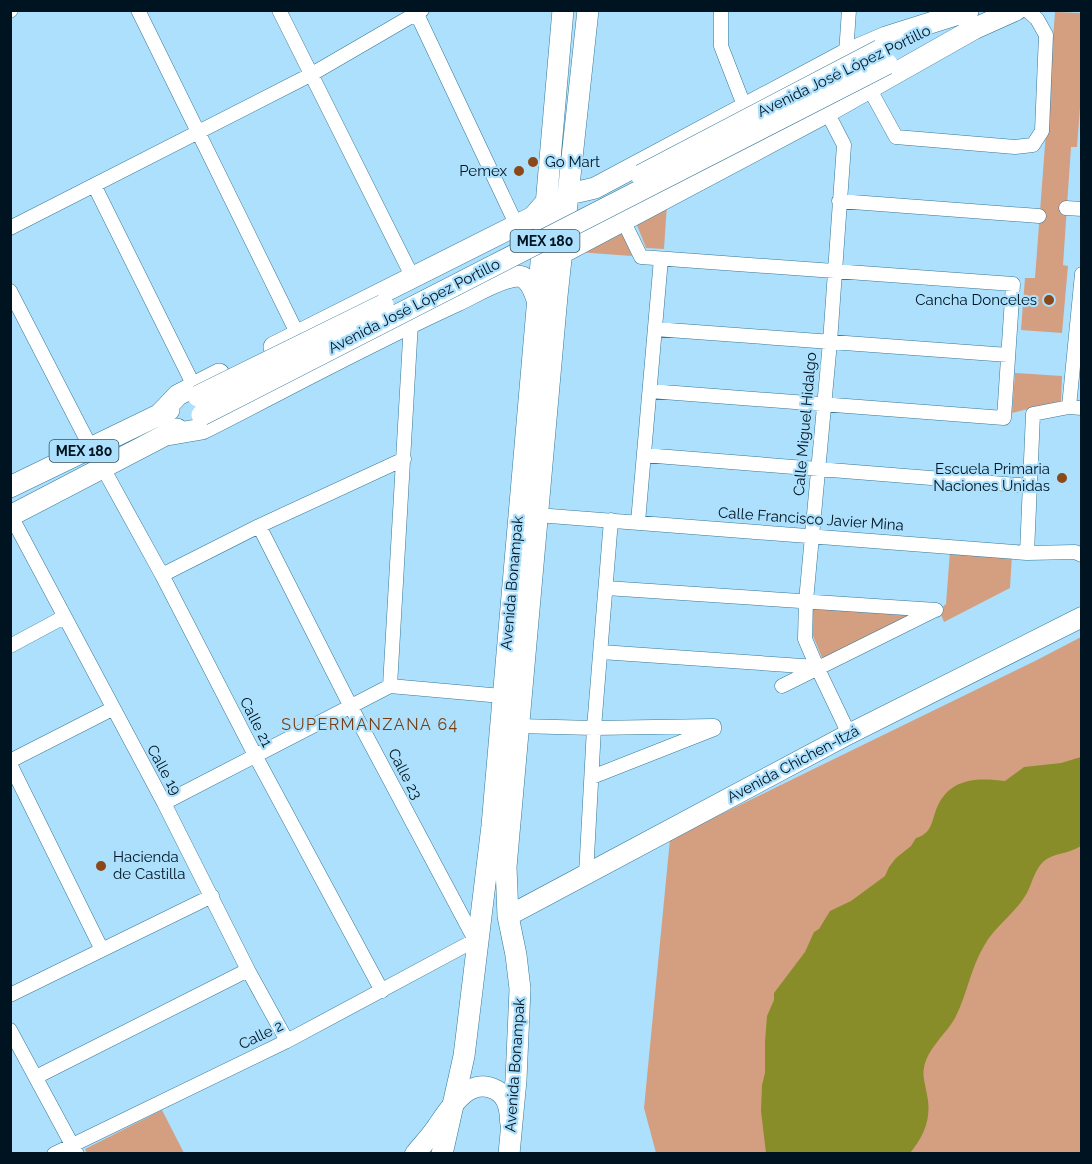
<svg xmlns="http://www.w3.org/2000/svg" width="1092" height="1164" viewBox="0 0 1092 1164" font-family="Raleway,sans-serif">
	<rect width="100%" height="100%" fill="#ace0fc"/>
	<path fill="#d49f80" d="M 1055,12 L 1081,13 L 1081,94 L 1077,147 L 1071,147 L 1063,265 L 1068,266 L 1062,333 L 1021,330 L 1025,278 L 1035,278 Z
		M 667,204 L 664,249 L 646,248 L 635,220 Z
		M 621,228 L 632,256 L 577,252 Z
		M 1015,373 L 1062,376 L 1061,401 L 1012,413 Z
		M 950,551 L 1012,554 L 1010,588 L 944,622 L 939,610 L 946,604 Z
		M 813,605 L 928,612 L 823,660 L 813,636 Z
		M 1081,637 L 1081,1153 L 656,1153 L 644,1108 L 670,839 L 1037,660 Z
		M 162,1110 L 184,1153 L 87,1153 L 85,1149 Z"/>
	<path fill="#888d29" d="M 1081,757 L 1081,846 C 1069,854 1053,853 1044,861 C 1035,869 1032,883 1027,893 C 1015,914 995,926 984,946 C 971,967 967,995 955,1018 C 946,1034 927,1049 924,1068 C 922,1076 926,1087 927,1095 C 932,1118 924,1136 910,1153 L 766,1153 L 761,1111 L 762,1085 L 765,1073 L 765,1042 L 767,1016 L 774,1000 L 774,993 L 805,952 L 814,932 L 819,929 L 830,911 L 851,901 L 885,876 L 889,867 L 896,858 L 911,846 L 916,838 C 930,834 931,825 935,813 C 946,779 974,777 1005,781 L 1024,767 L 1061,763 Z"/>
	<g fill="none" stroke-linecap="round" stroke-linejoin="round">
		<g stroke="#367898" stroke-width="15">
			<path id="street" d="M 138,10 L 298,335
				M 279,10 L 412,276
				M 415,10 L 517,226
				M 721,10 L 721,46 L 745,108
				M 10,11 L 11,10
				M 846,54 L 849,10
				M 869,88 L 896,137 L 1015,147 L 1033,145 L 1042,131 L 1046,35 L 1037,19 L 1027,10
				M 827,112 L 844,145 L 830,342 L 806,601 L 805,639 L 817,667 L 849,734
				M 94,185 L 194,386
				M 839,201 L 1039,216
				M 1066,208 L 1082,209
				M 623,220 L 641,257 L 1013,284 L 1004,418 L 650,391
				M 10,228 L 312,74 L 422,10
				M 10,291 L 91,448
				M 655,329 L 1008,355
				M 1069,407 L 1082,274
				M 644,455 L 1030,486
				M 103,468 L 162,575 L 256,757 L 382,991
				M 537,515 L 1027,553 L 1075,552 L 1082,555
				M 11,516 L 164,803 L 248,970 L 287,1041
				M 638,522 L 661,259
				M 259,526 L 351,707 L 475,940
				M 1027,553 L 1033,414 L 1069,407 L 1082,408
				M 162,575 L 259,526 L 404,459
				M 606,588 L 936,610
				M 10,646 L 64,617
				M 601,652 L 817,667
				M 390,686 L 411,322
				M 782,686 L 933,611
				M 518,726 L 594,728 L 714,726 L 714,729 L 592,777
				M 10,761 L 112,709
				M 10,764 L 102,950
				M 164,803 L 390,686 L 502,696
				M 586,875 L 594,728 L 611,520
				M 10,995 L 212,896
				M 10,1030 L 77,1154
				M 36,1077 L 248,970
				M 54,1154 L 287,1041 L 479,938"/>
		</g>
		<g stroke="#367898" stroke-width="21">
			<path id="secondary" d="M 508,916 L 849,734 L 1082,617
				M 415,1154 C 422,1145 430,1137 436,1128 C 449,1110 468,1075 496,1090 C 508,1096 510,1110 510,1122"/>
		</g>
		<g stroke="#367898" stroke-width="22">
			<path id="primary" d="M 967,32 L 1016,10
				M 569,190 L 578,192 L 595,188 L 846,54 L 886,37 L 968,11
				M 562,253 L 827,112 L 979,26
				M 274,347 L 533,217 L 547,201
				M 158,416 L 178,395 L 219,374
				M 167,435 L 202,429 C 287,386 371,340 457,301 C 472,294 500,277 517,276 C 530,276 535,293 538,303
				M 10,487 L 169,410
				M 10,516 L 177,429
				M 442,1154 L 464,1056 L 492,826 L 563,10
				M 509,1154 L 516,1080 L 520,989 L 516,955 L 508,916 L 506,867 L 557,296 L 588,10"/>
		</g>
		<use href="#street" stroke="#fff" stroke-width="14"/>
		<use href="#secondary" stroke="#fff" stroke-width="20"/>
		<use href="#primary" stroke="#fff" stroke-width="21"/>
		<g stroke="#367898" stroke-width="22" stroke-linecap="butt">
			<path id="primary-bridge" d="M 641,175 L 880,50
				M 198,396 L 383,305
				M 202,415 L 887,64"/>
		</g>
		<use href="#primary-bridge" stroke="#fff" stroke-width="21"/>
	</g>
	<g fill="#8b4818" stroke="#ace0fc" stroke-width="2">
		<circle cx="533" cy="162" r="6"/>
		<circle cx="519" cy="171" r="6"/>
		<circle cx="1049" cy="300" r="6"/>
		<circle cx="1062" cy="478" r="6"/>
		<circle cx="101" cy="866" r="6"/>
	</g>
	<g text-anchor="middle" stroke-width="4.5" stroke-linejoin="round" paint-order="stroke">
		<g fill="#ace0fc" stroke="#345062" stroke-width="1.5">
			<rect x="510.5" y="230" width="69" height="22" rx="4.5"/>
			<rect x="49.5" y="440" width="69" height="22" rx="4.5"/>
		</g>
		<g font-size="14" font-weight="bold" fill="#001320">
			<text x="545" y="246">MEX 180</text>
			<text x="84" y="456">MEX 180</text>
		</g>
		<g font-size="15" fill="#001320" stroke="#ace0fc">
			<text transform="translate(844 71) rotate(-26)" y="5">Avenida José López Portillo</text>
			<text transform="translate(414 306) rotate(-27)" y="5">Avenida José López Portillo</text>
			<text transform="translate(805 424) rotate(-85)" y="5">Calle Miguel Hidalgo</text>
			<text transform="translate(811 519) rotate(4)" y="5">Calle Francisco Javier Mina</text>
			<text transform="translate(512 583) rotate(-85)" y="5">Avenida Bonampak</text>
			<text transform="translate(256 722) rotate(63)" y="5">Calle 21</text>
			<text transform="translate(793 764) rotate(-28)" y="5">Avenida Chichen-Itzá</text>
			<text transform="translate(164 770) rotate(61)" y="5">Calle 19</text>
			<text transform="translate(405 774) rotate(62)" y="5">Calle 23</text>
			<text transform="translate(261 1035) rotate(-26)" y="5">Calle 2</text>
			<text transform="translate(515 1065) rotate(-86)" y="5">Avenida Bonampak</text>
		</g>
		<g font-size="15" fill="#001320" stroke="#ace0fc" text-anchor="end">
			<text x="545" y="167" text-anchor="start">Go Mart</text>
			<text x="507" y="176">Pemex</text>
			<text x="1037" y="305">Cancha Donceles</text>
			<text x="1050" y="474">Escuela Primaria<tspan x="1050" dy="17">Naciones Unidas</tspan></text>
			<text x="113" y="862" text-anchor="start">Hacienda<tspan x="113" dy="17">de Castilla</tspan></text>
		</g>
		<g font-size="16" letter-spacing="1.5" fill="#783c0f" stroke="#ace0fc">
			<text x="370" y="730">SUPERMANZANA 64</text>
		</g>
	</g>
	<rect width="1092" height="1164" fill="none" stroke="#001320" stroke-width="24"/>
</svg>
